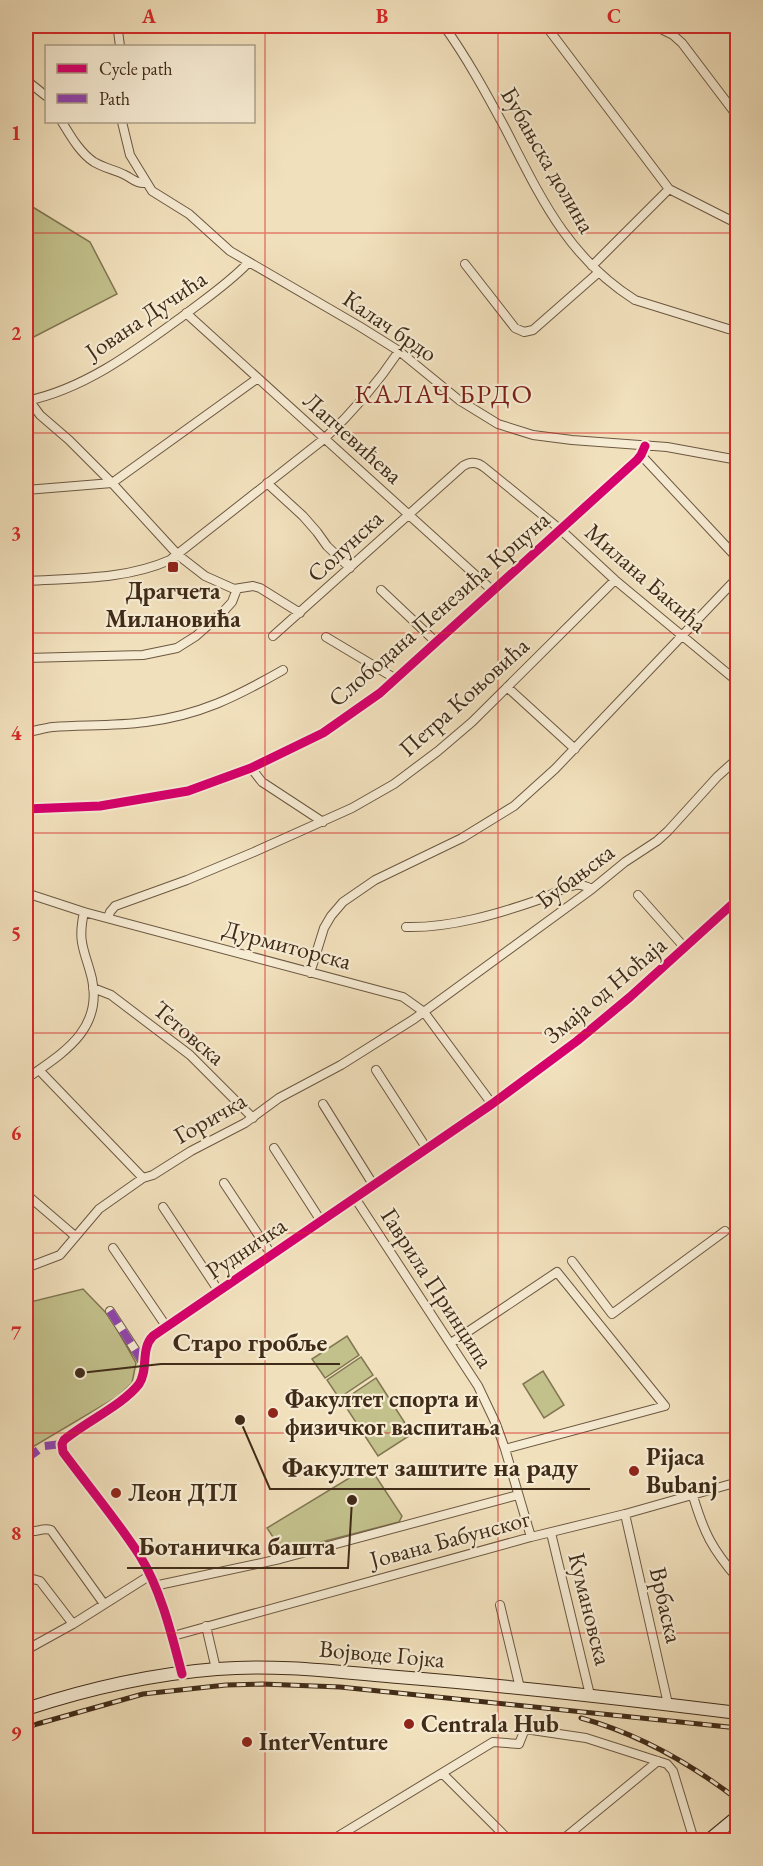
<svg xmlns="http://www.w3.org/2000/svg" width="763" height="1866" viewBox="0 0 763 1866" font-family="'EB Garamond',serif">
	<rect width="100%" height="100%" fill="#f1e0bc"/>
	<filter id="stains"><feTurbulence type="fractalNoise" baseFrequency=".00333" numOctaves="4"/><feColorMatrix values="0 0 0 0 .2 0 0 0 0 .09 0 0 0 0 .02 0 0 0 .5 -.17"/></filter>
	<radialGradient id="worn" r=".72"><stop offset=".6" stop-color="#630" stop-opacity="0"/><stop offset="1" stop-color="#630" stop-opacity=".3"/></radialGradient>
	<path fill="#c2c08b" stroke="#817652" stroke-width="1.5" d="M 31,206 L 90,242 L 117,294 L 26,341 L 26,208 Z
		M 83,1289 L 110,1317 L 136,1363 L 132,1383 L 117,1397 L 26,1451 L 26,1303 Z
		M 347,1336 L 359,1355 L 325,1378 L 312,1359 Z
		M 361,1357 L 373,1375 L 339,1398 L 327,1380 Z
		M 543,1371 L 564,1405 L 544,1418 L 523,1384 Z
		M 376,1378 L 412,1434 L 378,1456 L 342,1401 Z
		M 369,1466 L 402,1516 L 399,1522 L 283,1552 L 267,1528 Z"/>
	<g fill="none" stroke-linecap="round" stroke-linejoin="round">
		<g stroke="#6c5841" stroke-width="10">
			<path id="street" d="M 444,26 C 467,58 486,93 505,128 C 540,196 567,257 635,300 L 738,332
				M 546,26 L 669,189 L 738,224
				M 655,26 L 673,35 L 682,43 L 738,117
				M 118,31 L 120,46
				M 26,80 L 46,96
				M 62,122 C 70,135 80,153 94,162 C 104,168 115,170 125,175 C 133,179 137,184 146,183
				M 122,122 L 130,155 L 152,191 L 189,214 L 230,251 L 359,326 L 399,351 L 459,400 L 498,424 L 533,435 L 572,440 L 667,447 L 738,460
				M 465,264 L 515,328 L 524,332 L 533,330 L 599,272
				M 592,266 L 669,189
				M 186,313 L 493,591
				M 29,400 L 40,415 L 69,440 L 112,483 L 178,555 L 205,576 L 234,589 L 253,586 L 260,588 L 300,613
				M 26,401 C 86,389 139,348 187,313 C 208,297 230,282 248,263
				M 641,455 L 738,559
				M 267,483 L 303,516 L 317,532 L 327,546 L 350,568
				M 26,490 L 112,483 L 258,378
				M 26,581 C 74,578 125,580 170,560 L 324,439 C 353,412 377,384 399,351
				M 381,590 L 437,643
				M 273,636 L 463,466 C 471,461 478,462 485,468 L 561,530 L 615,580 L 738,682
				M 326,637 L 396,679
				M 26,658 L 143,655 L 177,648 L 196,636 L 222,613 L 232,602 L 237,589
				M 507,687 L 575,749
				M 26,732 C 35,731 44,728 53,727 C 84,725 115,726 146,722 C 200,715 236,697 283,670
				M 251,768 L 262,782 L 323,822
				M 736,775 L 738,776
				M 26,809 L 100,806 L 188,791 L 251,768 L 323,733 L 380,693 L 637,460 L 641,455 L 645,446
				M 26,893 L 84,912 L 403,997 L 424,1012 L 492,1104
				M 638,895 L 685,948
				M 108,918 L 110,912 L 115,906 L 187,880 L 254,852 L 352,808 L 394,784 L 438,751 L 472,722 L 615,580
				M 406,927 C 451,928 498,914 541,899 C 552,895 563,887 575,885 C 581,884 586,886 592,889
				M 310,973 L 324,928 L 331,916 L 343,902 L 375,880 L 462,838 L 514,806 L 555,769 L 738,577
				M 93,988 L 111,995 L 190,1055 L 253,1118
				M 39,1070 L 143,1178
				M 376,1070 L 427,1149
				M 26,1079 C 61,1054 103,1031 92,979 C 85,950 77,944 84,912
				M 323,1104 L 374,1186
				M 274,1148 L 321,1221
				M 224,1183 L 271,1254
				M 26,1194 L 75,1236
				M 355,1198 L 478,1386 L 496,1424 L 505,1449 L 531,1537
				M 163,1207 L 218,1290
				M 113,1248 L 166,1326
				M 572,1261 L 612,1314 L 725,1231
				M 26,1268 L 60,1255 L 99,1209 L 143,1178 L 153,1175 L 191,1151 L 245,1123 L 279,1098 L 341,1065 L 414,1019 L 592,889 L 625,862 L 657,841 L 668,831 L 717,777 L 738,758
				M 110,1311 L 145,1365
				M 451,1343 L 557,1272 L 665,1406 L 505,1449
				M 693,1496 C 704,1533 712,1549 738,1579
				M 625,1514 L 668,1704
				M 26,1530 C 35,1534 41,1527 51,1530 L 104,1604
				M 551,1533 L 590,1695
				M 26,1577 L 40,1581 L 73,1624
				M 154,1586 L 280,1559 L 518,1495
				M 500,1605 L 520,1688
				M 206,1626 L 216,1669
				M 173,1636 L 531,1537 L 625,1514 L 738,1482
				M 26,1650 L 73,1624 L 149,1576
				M 182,1674 C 172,1636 161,1590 140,1556 C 117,1520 88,1486 63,1452 L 62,1444 L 64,1440 C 84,1423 124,1404 139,1384 C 149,1369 140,1349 153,1336 L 492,1104 L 577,1041 L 630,997 L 738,899
				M 443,1774 L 509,1840
				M 332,1840 L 493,1742 L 519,1744 L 525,1729 L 586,1738 L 667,1764 L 673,1771 L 694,1840
				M 562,1840 L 658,1761"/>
		</g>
		<g stroke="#402b18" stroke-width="14">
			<path id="secondary" d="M 26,1709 C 87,1689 152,1674 217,1669 C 277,1664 338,1672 398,1677 C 512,1686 625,1699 738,1713
				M 709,1840 L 738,1816"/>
		</g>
		<use href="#street" stroke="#f6ebd3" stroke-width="8"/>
		<use href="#secondary" stroke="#f6ebd3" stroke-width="12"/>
		<g stroke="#402b18" stroke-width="5">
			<path id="rail" d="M 581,1718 C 639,1734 690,1763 738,1800
				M 26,1728 L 37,1724 L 143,1694 L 226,1685 L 262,1684 L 340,1687 L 738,1728"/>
		</g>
		<use href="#rail" stroke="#f6ebd3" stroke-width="3" stroke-dasharray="9" stroke-linecap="butt"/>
		<path stroke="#8e44ad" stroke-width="8" stroke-dasharray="15 8" stroke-linecap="butt" d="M 110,1311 L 143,1362
			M 26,1459 L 44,1446 L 62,1444"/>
		<g stroke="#f6ebd3" stroke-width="13">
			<path id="cycleway" d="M 26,809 L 100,806 L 188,791 L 251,768 L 323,733 L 380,693 L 637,460 L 641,455 L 645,446
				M 182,1674 C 172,1636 161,1590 140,1556 C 117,1520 88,1486 63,1452 L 62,1444 L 64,1440 C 84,1423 124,1404 139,1384 C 149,1369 140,1349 153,1336 L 492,1104 L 577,1041 L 630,997 L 738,899"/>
		</g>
		<use href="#cycleway" stroke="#d6006c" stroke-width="9"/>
	</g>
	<path fill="none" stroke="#d62828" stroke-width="1.5" stroke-opacity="0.55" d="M 265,26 L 265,1840M 498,26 L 498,1840M 26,233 L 738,233M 26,433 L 738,433M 26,633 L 738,633M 26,833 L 738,833M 26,1033 L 738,1033M 26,1233 L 738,1233M 26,1433 L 738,1433M 26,1633 L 738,1633"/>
	<g fill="#8f2418" stroke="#f6ebd3" stroke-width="2">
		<rect x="167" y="561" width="12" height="12" rx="3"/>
		<circle cx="273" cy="1413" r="6"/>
		<circle cx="634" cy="1471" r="6"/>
		<circle cx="116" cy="1493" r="6"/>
		<circle cx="409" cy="1724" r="6"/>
		<circle cx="247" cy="1742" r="6"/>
	</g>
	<g text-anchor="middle" stroke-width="4.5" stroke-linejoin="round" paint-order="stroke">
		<g font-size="24" fill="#402b18" stroke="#f6ebd3">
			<text transform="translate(548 160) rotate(60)" y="8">Бубањска долина</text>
			<text transform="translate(146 315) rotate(-34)" y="8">Јована Дучића</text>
			<text transform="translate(390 326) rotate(34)" y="8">Калач брдо</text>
			<text transform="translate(353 438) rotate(42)" y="8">Лапчевићева</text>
			<text transform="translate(345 546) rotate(-43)" y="8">Солунска</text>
			<text transform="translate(646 578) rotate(41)" y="8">Милана Бакића</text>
			<text transform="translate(439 609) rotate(-41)" y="8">Слободана Пенезића Крцуна</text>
			<text transform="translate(464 697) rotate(-42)" y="8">Петра Коњовића</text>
			<text transform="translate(575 876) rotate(-37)" y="8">Бубањска</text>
			<text transform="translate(287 945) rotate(15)" y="8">Дурмиторска</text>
			<text transform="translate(605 990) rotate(-40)" y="8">Змаја од Ноћаја</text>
			<text transform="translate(189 1033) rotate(40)" y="8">Тетовска</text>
			<text transform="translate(210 1118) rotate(-30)" y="8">Горичка</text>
			<text transform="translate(246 1248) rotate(-34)" y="8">Рудничка</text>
			<text transform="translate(437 1288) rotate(57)" y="8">Гаврила Принципа</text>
			<text transform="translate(450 1539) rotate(-15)" y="8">Јована Бабунског</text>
			<text transform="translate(666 1605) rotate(77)" y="8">Врбаска</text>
			<text transform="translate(590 1609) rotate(76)" y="8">Кумановска</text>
			<text transform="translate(382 1654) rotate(5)" y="8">Војводе Гојка</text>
		</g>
		<g font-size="24" font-weight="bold" fill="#402b18" stroke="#f6ebd3" text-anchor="start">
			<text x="173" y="599" text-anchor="middle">Драгчета<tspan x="173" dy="28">Милановића</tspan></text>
			<text x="285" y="1407">Факултет спорта и<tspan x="285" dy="28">физичког васпитања</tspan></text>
			<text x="646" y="1465">Pijaca<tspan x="646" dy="28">Bubanj</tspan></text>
			<text x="128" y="1501">Леон ДТЛ</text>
			<text x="421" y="1732">Centrala Hub</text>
			<text x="259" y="1750">InterVenture</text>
		</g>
		<g font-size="27" letter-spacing="1.5" fill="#7a1f14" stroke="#f6ebd3">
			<text x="444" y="403">КАЛАЧ БРДО</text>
		</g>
	</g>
	<path fill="none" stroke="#402b18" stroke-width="2" d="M80 1373L161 1364H340M240 1420L270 1489H590M352 1500L348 1568H127"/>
	<g fill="#402b18" stroke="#f6ebd3" stroke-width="2">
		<circle cx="80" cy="1373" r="6"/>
		<circle cx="240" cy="1420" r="6"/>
		<circle cx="352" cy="1500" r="6"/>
	</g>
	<g font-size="26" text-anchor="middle" font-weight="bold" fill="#402b18" stroke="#f6ebd3" stroke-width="4.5" stroke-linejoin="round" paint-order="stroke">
		<text x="250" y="1351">Старо гробље</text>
		<text x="430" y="1476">Факултет заштите на раду</text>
		<text x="237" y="1555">Ботаничка башта</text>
	</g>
	<rect width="763" height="1866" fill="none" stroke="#f1e0bc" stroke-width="66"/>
	<rect x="45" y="45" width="210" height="78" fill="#f6ebd3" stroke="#ad9e88" stroke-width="1.5"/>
	<rect x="57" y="64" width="30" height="9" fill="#d6006c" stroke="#ad9e88" stroke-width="1.5"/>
	<text x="99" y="75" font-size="18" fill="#402b18">Cycle path</text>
	<rect x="57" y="94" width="30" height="9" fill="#8e44ad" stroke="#ad9e88" stroke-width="1.5"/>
	<text x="99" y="105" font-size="18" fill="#402b18">Path</text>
	<rect x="33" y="33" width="697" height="1800" fill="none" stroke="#d62828" stroke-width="2"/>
	<g font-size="20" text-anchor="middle" font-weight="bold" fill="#d62828">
		<text x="149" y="23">A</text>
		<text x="382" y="23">B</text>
		<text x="614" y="23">C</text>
		<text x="16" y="140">1</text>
		<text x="16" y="340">2</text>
		<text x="16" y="540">3</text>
		<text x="16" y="740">4</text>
		<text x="16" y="940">5</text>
		<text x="16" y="1140">6</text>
		<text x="16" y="1340">7</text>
		<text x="16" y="1540">8</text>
		<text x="16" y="1740">9</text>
	</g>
	<rect width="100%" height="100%" filter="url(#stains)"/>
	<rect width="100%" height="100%" fill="url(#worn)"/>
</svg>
